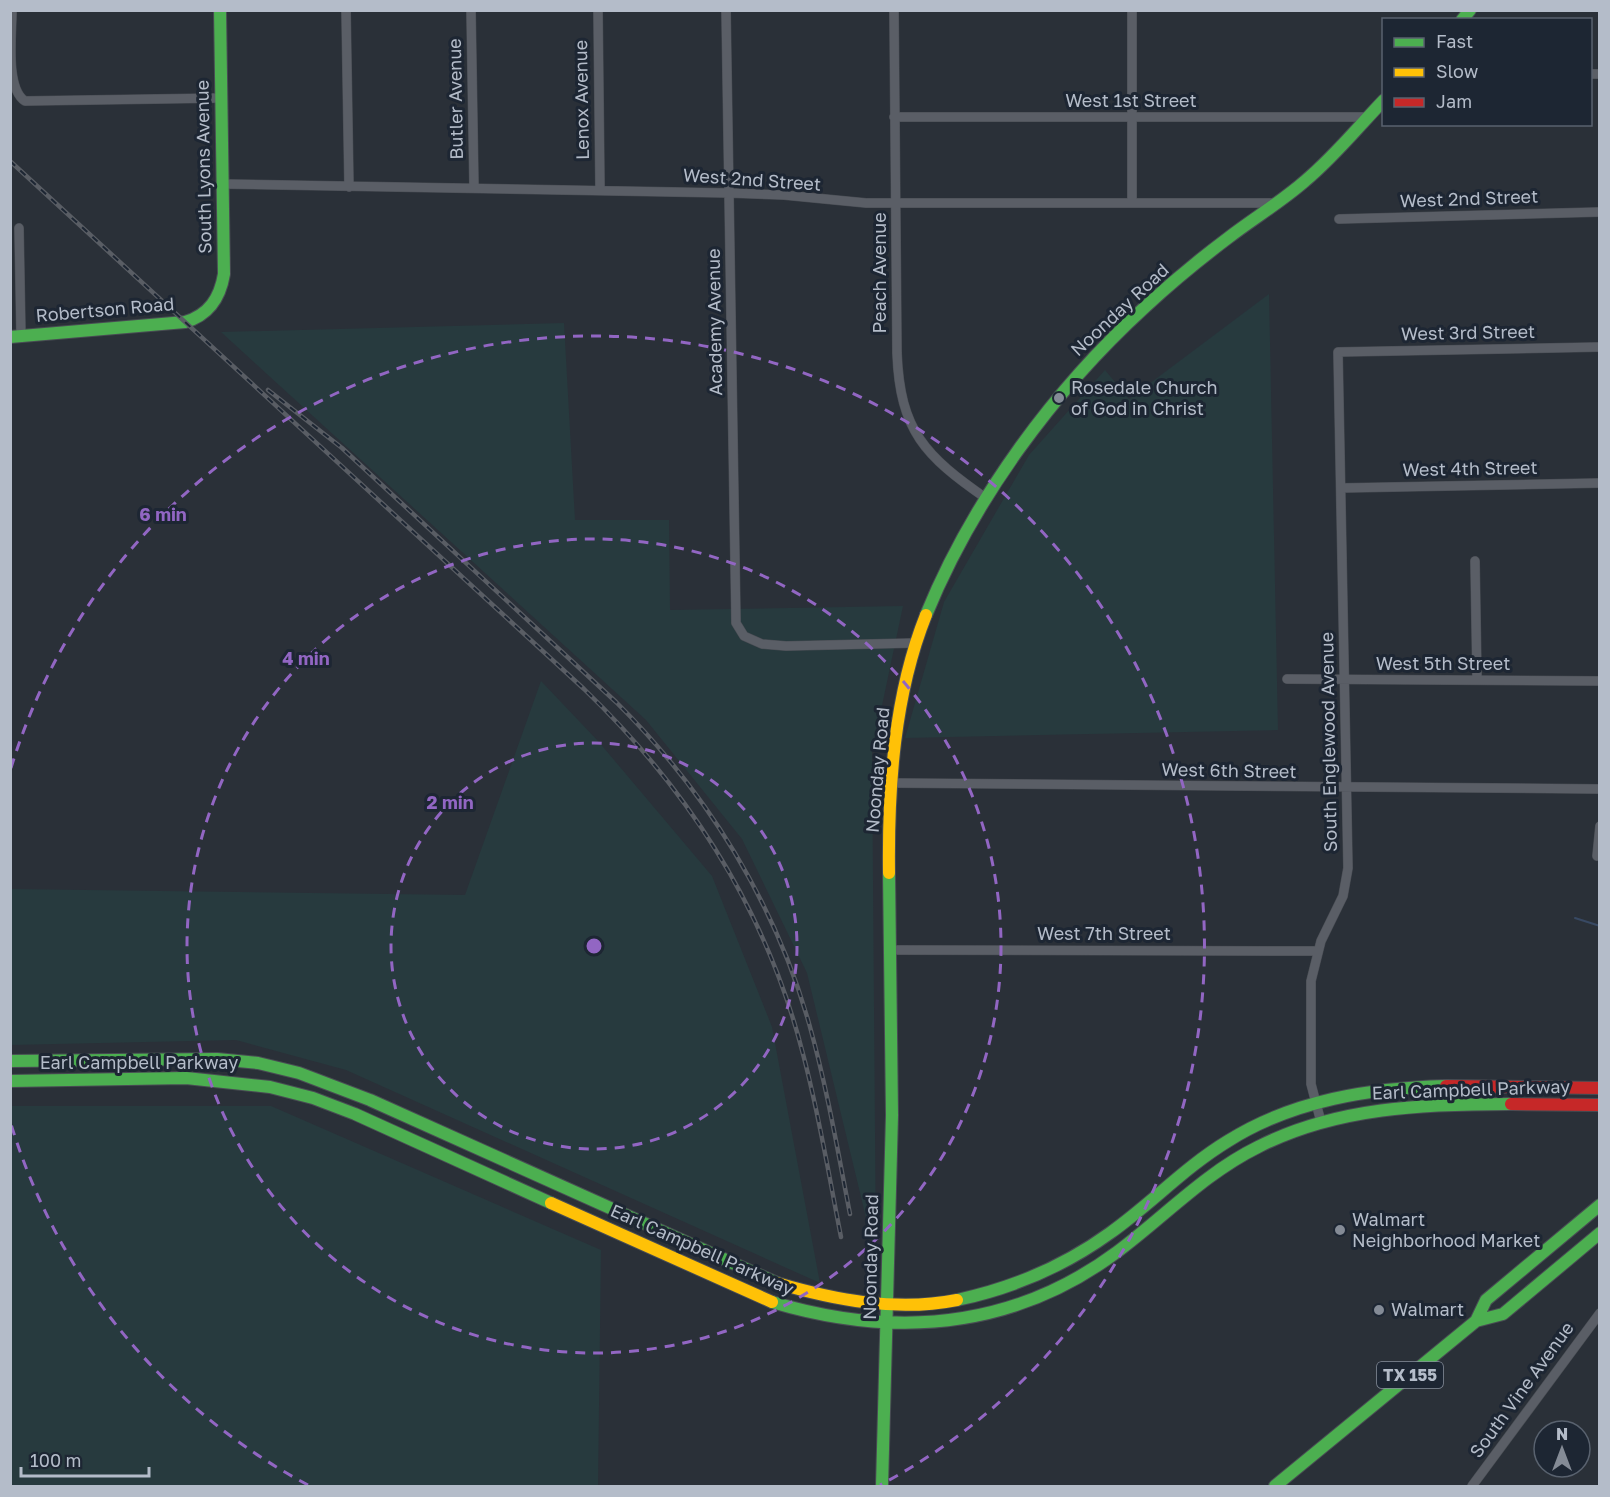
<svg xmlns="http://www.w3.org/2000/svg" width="1610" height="1497" viewBox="0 0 1610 1497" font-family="'Golos Text',sans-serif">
	<rect width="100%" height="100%" fill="#2a3038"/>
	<path fill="#273a3e" d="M 1269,294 L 1278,730 L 905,738 L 944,602 L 1029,455 L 1105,370 L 1129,399 Z
		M 564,323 L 575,520 L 669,520 L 670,610 L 903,606 L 872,753 L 876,1259 L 807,973 L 742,839 L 646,720 L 221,332 Z
		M 541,681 L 598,741 L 712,876 L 772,1027 L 820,1283 L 346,1070 L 236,1040 L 11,1045 L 11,889 L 465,895 Z
		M 11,1106 L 271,1106 L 601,1250 L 598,1486 L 11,1486 Z"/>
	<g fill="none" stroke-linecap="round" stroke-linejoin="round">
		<path stroke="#384963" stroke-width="2" d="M 1575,918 L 1600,926"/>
		<g stroke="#484c53" stroke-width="10">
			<path id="street" d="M 12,10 C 12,34 5,88 25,101 L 221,98
				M 346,10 L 349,187
				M 471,10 L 474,187
				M 598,10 L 600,189
				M 726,10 L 736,623 L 744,636 L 762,644 L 786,646 L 915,643
				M 894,10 L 897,353 C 900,431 925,456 987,499
				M 1132,10 L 1132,203
				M 1590,74 L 1600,74
				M 894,117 L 1367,117
				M 223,184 L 729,193 L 784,195 L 866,203 L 1279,203
				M 1339,219 L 1600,212
				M 19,228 L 21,336
				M 1341,488 L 1600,483
				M 1475,561 L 1477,679
				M 1287,679 L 1600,681
				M 893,783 L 1600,789
				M 1597,856 L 1600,826
				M 890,950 L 1318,951
				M 1321,1122 L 1311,1084 L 1311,981 L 1321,941 L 1343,896 L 1348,868 L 1338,352 L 1600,347
				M 1472,1486 L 1600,1313"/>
		</g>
		<g stroke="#484c53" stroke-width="14">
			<path id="fast" d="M 1462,20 L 1470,10
				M 10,337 L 185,322 C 209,315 220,298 224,274 L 220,10
				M 926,615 C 973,500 1053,391 1145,307 C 1171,283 1200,259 1228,238 C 1254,218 1281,202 1305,181 C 1334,157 1358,127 1384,100
				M 10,1061 L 217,1059 L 258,1063 L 299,1073 L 370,1100 L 777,1283
				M 10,1081 L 186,1078 L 270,1087 L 313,1098 L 355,1114 L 551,1203
				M 957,1300 C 1013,1288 1063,1267 1110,1233 C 1151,1204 1185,1167 1228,1141 C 1293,1100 1371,1088 1446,1086
				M 772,1302 C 893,1338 1012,1330 1117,1252 C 1164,1217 1205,1173 1258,1147 C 1336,1107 1425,1104 1511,1104
				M 1476,1321 L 1503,1314 L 1600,1233
				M 882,1486 L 892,1115 L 889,873
				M 1275,1486 L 1476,1321 L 1486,1300 L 1600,1205"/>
		</g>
		<g stroke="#484c53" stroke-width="14">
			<path id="slow" d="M 889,873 C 888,787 894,695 926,615
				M 551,1203 L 772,1302
				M 777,1283 C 835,1300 896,1312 957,1300"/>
		</g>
		<g stroke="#484c53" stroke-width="14">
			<path id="jam" d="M 1446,1086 L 1600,1088
				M 1511,1104 L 1600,1105"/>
		</g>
		<use href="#street" stroke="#5a5e66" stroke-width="9"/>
		<use href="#fast" stroke="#4caf50" stroke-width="12"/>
		<use href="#slow" stroke="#ffc107" stroke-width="12"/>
		<use href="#jam" stroke="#c62828" stroke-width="12"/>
		<g stroke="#595d64" stroke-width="4.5">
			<path id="rail" d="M 10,161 L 584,689 C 689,790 767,912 803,1054 C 819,1114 829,1176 841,1237
				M 268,390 L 342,448 L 616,702 C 707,792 776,904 810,1027 C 827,1088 838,1152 850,1214"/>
		</g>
		<use href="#rail" stroke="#1d2633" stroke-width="2" stroke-dasharray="7" stroke-linecap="butt"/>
	</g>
	<g fill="none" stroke="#9266c3" stroke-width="3" stroke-dasharray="10 8">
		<circle cx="594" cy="946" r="203"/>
		<circle cx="594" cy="946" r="407"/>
		<path d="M308 1485A610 610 0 0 1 11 1124M11 768A610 610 0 1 1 880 1485"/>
	</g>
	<g fill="#848b96" stroke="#1d2633" stroke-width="2">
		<circle cx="1059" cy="398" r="6"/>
		<circle cx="1340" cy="1230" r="6"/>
		<circle cx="1379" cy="1310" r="6"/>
	</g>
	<g text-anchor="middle" stroke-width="6" stroke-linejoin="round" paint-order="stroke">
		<rect fill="#1d2633" stroke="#878f9c" stroke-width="1.5" x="1377" y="1362" width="66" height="26" rx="4.5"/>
		<g font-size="16" font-weight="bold" fill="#b4bcc9">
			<text x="1410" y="1381">TX 155</text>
		</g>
		<g font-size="18" fill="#b4bcc9" stroke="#1d2633">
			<text transform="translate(456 99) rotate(-91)" y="6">Butler Avenue</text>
			<text transform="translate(582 100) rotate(-91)" y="6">Lenox Avenue</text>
			<text x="1131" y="107">West 1st Street</text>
			<text transform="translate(204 167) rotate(-91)" y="6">South Lyons Avenue</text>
			<text transform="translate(752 180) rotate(4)" y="6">West 2nd Street</text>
			<text transform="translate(1469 199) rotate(-2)" y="6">West 2nd Street</text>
			<text transform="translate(880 273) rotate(-90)" y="6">Peach Avenue</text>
			<text transform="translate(105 310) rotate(-5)" y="6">Robertson Road</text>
			<text transform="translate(1120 310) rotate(-43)" y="6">Noonday Road</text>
			<text transform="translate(715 322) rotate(-91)" y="6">Academy Avenue</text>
			<text transform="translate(1468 333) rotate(-1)" y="6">West 3rd Street</text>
			<text transform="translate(1470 469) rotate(-1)" y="6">West 4th Street</text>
			<text x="1443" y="670">West 5th Street</text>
			<text transform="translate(1329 742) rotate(-91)" y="6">South Englewood Avenue</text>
			<text transform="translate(878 770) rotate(-85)" y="6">Noonday Road</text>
			<text transform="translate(1229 771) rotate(1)" y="6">West 6th Street</text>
			<text x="1104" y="940">West 7th Street</text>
			<text x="139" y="1069">Earl Campbell Parkway</text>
			<text transform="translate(1471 1090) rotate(-2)" y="6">Earl Campbell Parkway</text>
			<text transform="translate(702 1250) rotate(24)" y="6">Earl Campbell Parkway</text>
			<text transform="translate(871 1257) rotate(-89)" y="6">Noonday Road</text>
			<text transform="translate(1522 1390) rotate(-54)" y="6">South Vine Avenue</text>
		</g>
		<g font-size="18" fill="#b4bcc9" stroke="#1d2633" text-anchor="start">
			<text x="1071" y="394">Rosedale Church<tspan x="1071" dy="21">of God in Christ</tspan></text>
			<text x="1352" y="1226">Walmart<tspan x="1352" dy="21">Neighborhood Market</tspan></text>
			<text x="1391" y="1316">Walmart</text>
		</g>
	</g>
	<circle cx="594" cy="946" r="9" fill="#9266c3" stroke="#1d2633" stroke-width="3"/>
	<g font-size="18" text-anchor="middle" font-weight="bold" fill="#9266c3" stroke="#1d2633" stroke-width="6" stroke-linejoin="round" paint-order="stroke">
		<text x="163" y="521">6 min</text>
		<text x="306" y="665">4 min</text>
		<text x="450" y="809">2 min</text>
	</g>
	<rect width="1610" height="1497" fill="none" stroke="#b4bcc9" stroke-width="24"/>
	<rect x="1382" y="18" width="210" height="108" fill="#1d2633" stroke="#59626f" stroke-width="1.5"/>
	<rect x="1394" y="38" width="30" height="9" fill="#4caf50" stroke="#59626f" stroke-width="1.5"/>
	<text x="1436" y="48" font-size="18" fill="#b4bcc9">Fast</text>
	<rect x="1394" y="68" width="30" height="9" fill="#ffc107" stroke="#59626f" stroke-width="1.5"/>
	<text x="1436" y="78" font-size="18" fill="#b4bcc9">Slow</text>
	<rect x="1394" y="98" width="30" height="9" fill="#c62828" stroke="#59626f" stroke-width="1.5"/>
	<text x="1436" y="108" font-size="18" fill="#b4bcc9">Jam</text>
	<g transform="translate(1562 1449)"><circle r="28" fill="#1d2633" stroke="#59626f" stroke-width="1.5"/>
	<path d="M0-4.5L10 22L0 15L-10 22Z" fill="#848b96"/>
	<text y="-9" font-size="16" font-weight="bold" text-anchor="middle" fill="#b4bcc9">N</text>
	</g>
	<path d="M21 1467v9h128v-9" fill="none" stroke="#b4bcc9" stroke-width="3"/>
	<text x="30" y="1467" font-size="18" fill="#b4bcc9" stroke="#1d2633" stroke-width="4.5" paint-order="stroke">100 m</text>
</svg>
